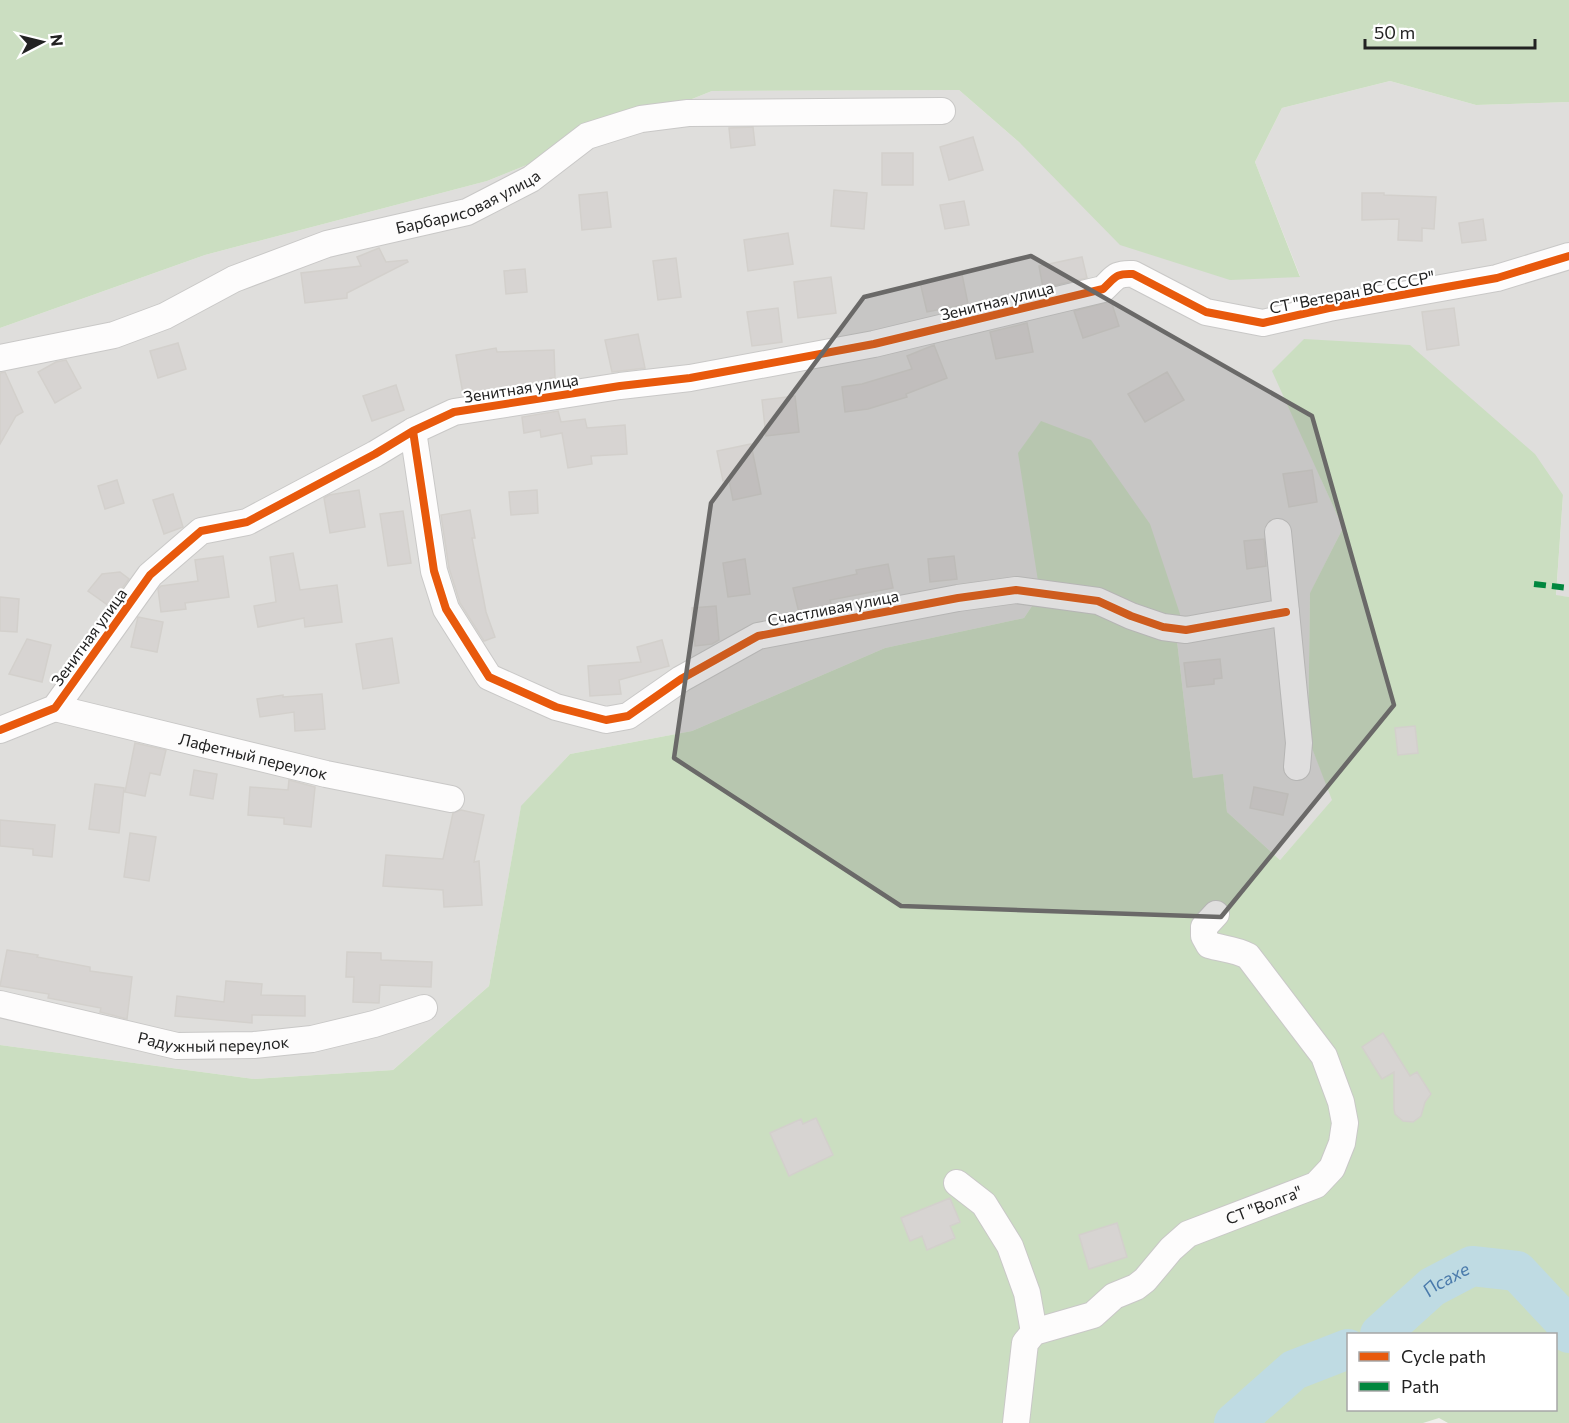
<svg xmlns="http://www.w3.org/2000/svg" width="1569" height="1423" viewBox="0 0 1569 1423" font-family="Commissioner,sans-serif">
	<rect width="100%" height="100%" fill="#f0eeeb"/>
	<path fill="#dfdedc" d="M 1390,81 L 1476,105 L 1569,102 L 1569,597 L 1556,596 L 1563,495 L 1321,479 L 1343,528 L 1310,594 L 1308,738 L 1333,800 L 1280,860 L 1227,812 L 1223,775 L 1193,778 L 1177,641 L 1040,594 L 1024,618 L 885,648 L 692,731 L 570,754 L 521,807 L 489,986 L 393,1070 L 254,1079 L 0,1045 L 0,328 L 205,255 L 487,181 L 712,91 L 959,90 L 1020,143 L 1300,276 L 1255,162 L 1282,108 Z"/>
	<path fill="#cbdec1" fill-rule="evenodd" d="M 0,0 L 1569,0 L 1569,102 L 1476,105 L 1390,81 L 1282,108 L 1255,162 L 1300,277 L 1230,280 L 1120,245 L 1020,143 L 959,90 L 712,91 L 487,181 L 205,255 L 0,328 Z
		M 1304,339 L 1410,345 L 1535,454 L 1563,495 L 1556,595 L 1569,597 L 1569,1423 L 1448,1423 L 1439,1418 L 1423,1423 L 0,1423 L 0,1045 L 254,1079 L 393,1070 L 489,986 L 521,806 L 570,754 L 692,731 L 885,648 L 1024,618 L 1040,594 L 1018,453 L 1041,421 L 1091,440 L 1150,524 L 1180,614 L 1177,641 L 1193,778 L 1223,774 L 1227,812 L 1280,860 L 1332,800 L 1308,738 L 1310,593 L 1343,528 L 1272,371 ZM 1348,1334 L 1556,1334 L 1556,1410 L 1348,1410 Z"/>
	<g fill="none" stroke-linecap="round" stroke-linejoin="round">
		<g stroke="#bfdbe3" stroke-width="40">
			<path id="s1" d="M 1380,1334 L 1432,1287 L 1472,1266 L 1517,1271 L 1563,1320 L 1569,1333"/>
			<path d="M 1234,1423 L 1294,1370 L 1348,1349"/>
		</g>
	</g>
	<path fill="#d7d4d2" stroke="#d3d0cc" stroke-width="1.5" d="M 753,127 L 755,145 L 731,148 L 729,128 Z
		M 973,137 L 983,170 L 949,180 L 940,147 Z
		M 882,153 L 913,153 L 913,185 L 882,185 Z
		M 834,190 L 867,193 L 864,229 L 831,226 Z
		M 607,192 L 611,227 L 582,230 L 579,195 Z
		M 1362,193 L 1384,193 L 1384,195 L 1436,197 L 1434,229 L 1422,228 L 1422,241 L 1398,240 L 1399,219 L 1362,220 Z
		M 964,201 L 969,225 L 945,229 L 940,205 Z
		M 1483,219 L 1486,240 L 1462,243 L 1459,223 Z
		M 788,233 L 793,264 L 748,271 L 744,240 Z
		M 379,248 L 386,262 L 407,260 L 408,262 L 347,293 L 347,298 L 305,303 L 301,273 L 361,266 L 357,257 Z
		M 1082,257 L 1087,278 L 1043,288 L 1039,266 Z
		M 676,258 L 681,297 L 658,300 L 653,261 Z
		M 525,269 L 527,292 L 506,294 L 504,271 Z
		M 962,274 L 968,304 L 927,312 L 920,282 Z
		M 831,277 L 836,313 L 798,318 L 794,282 Z
		M 1111,301 L 1119,326 L 1083,338 L 1074,311 Z
		M 778,308 L 782,342 L 752,346 L 747,312 Z
		M 1454,308 L 1459,345 L 1427,350 L 1422,312 Z
		M 1027,323 L 1033,352 L 996,359 L 990,332 Z
		M 638,334 L 645,368 L 612,372 L 605,340 Z
		M 178,343 L 186,369 L 158,378 L 150,351 Z
		M 934,345 L 947,378 L 906,394 L 907,397 L 868,409 L 845,412 L 842,387 L 862,384 L 912,369 L 907,356 Z
		M 496,348 L 497,352 L 554,350 L 555,378 L 550,378 L 551,382 L 463,394 L 456,355 Z
		M 66,360 L 81,388 L 55,403 L 38,372 L 56,362 Z
		M 5,372 L 23,412 L 16,416 L 0,444 L 0,373 Z
		M 1167,372 L 1184,400 L 1145,422 L 1128,394 Z
		M 396,385 L 404,410 L 372,421 L 363,396 Z
		M 795,396 L 799,432 L 766,436 L 762,400 Z
		M 558,411 L 561,422 L 585,419 L 587,428 L 625,425 L 627,454 L 591,456 L 592,464 L 568,468 L 562,433 L 541,437 L 540,430 L 524,433 L 522,417 Z
		M 751,444 L 761,494 L 733,500 L 729,480 L 723,481 L 717,451 Z
		M 1312,470 L 1317,502 L 1289,507 L 1283,474 Z
		M 117,480 L 124,503 L 105,509 L 98,486 Z
		M 359,490 L 365,527 L 330,533 L 324,498 L 329,495 Z
		M 537,490 L 538,513 L 511,515 L 509,492 Z
		M 173,494 L 183,527 L 164,534 L 153,500 Z
		M 470,510 L 475,538 L 472,538 L 486,612 L 495,637 L 484,641 L 460,603 L 449,568 L 441,515 Z
		M 403,511 L 411,563 L 388,566 L 380,514 Z
		M 1264,539 L 1266,566 L 1247,569 L 1244,541 Z
		M 293,553 L 300,590 L 337,585 L 342,622 L 305,627 L 304,618 L 258,627 L 254,606 L 276,602 L 270,557 Z
		M 223,556 L 229,597 L 185,603 L 186,609 L 161,612 L 158,589 L 161,586 L 198,581 L 195,560 Z
		M 954,556 L 957,579 L 930,582 L 928,559 Z
		M 745,559 L 750,594 L 728,597 L 723,563 Z
		M 888,564 L 893,588 L 830,600 L 832,607 L 799,613 L 793,588 L 857,574 L 856,570 Z
		M 120,572 L 129,579 L 109,606 L 88,591 L 102,574 Z
		M 0,597 L 19,599 L 17,632 L 0,631 Z
		M 716,606 L 719,640 L 712,644 L 695,646 L 692,608 Z
		M 138,617 L 163,622 L 157,652 L 131,647 Z
		M 392,638 L 399,683 L 363,689 L 356,644 Z
		M 27,639 L 51,645 L 42,682 L 9,674 Z
		M 662,640 L 669,666 L 619,680 L 621,694 L 590,696 L 588,666 L 641,662 L 637,647 Z
		M 1220,659 L 1222,678 L 1214,679 L 1214,684 L 1187,687 L 1184,663 Z
		M 322,694 L 325,729 L 295,731 L 294,712 L 260,717 L 257,699 L 283,695 L 283,697 Z
		M 1415,726 L 1418,753 L 1398,755 L 1395,728 Z
		M 135,743 L 166,750 L 160,775 L 150,773 L 145,796 L 125,792 Z
		M 194,770 L 217,774 L 213,799 L 190,795 Z
		M 289,780 L 315,787 L 311,827 L 284,824 L 284,818 L 248,815 L 250,787 L 288,790 Z
		M 95,784 L 124,788 L 119,833 L 89,829 Z
		M 1254,787 L 1288,794 L 1283,815 L 1250,808 Z
		M 461,810 L 484,815 L 474,862 L 479,861 L 482,905 L 444,907 L 443,890 L 383,886 L 386,855 L 443,859 L 453,813 Z
		M 0,820 L 55,825 L 52,857 L 33,855 L 33,849 L 0,846 Z
		M 130,833 L 156,837 L 149,881 L 124,877 Z
		M 7,950 L 38,955 L 37,957 L 90,967 L 90,971 L 132,977 L 127,1019 L 100,1012 L 101,1008 L 48,998 L 49,994 L 0,986 Z
		M 347,952 L 381,953 L 381,960 L 432,962 L 431,987 L 380,985 L 379,1003 L 353,1002 L 354,977 L 346,977 Z
		M 226,981 L 262,984 L 261,995 L 305,996 L 305,1016 L 252,1015 L 252,1023 L 175,1016 L 177,996 L 224,1002 Z
		M 1383,1033 L 1410,1076 L 1417,1072 L 1431,1094 L 1425,1102 L 1421,1116 L 1413,1122 L 1403,1121 L 1395,1114 L 1394,1109 L 1394,1072 L 1382,1079 L 1362,1047 Z
		M 816,1118 L 833,1155 L 789,1176 L 770,1133 L 801,1119 L 803,1124 Z
		M 950,1198 L 960,1222 L 950,1226 L 955,1238 L 927,1250 L 922,1236 L 910,1241 L 901,1218 Z
		M 1117,1223 L 1127,1257 L 1089,1269 L 1079,1235 Z"/>
	<g fill="none" stroke-linecap="round" stroke-linejoin="round">
		<g stroke="#c9c8c7" stroke-width="28">
			<g id="minor">
				<path id="s2" d="M 0,358 L 114,335 L 165,316 L 234,279 L 327,244 L 467,212 L 531,179 L 587,136 L 641,119 L 688,113 L 942,111"/>
				<path d="M 413,431 L 434,571 L 446,609 L 489,677 L 556,707 L 606,720 L 628,716 L 681,679 L 758,636 L 958,598 L 1016,590 L 1098,601 L 1131,616 L 1163,627 L 1186,630 L 1286,612"/>
				<path d="M 1278,532 L 1299,743 L 1297,767"/>
				<path id="s3" d="M 55,708 L 326,774 L 451,799"/>
				<path d="M 0,730 L 55,708 L 150,575 L 201,531 L 247,522 L 375,454 L 413,431 L 454,412 L 620,386 L 690,378 L 874,344 L 1103,289 C 1115,278 1115,273 1133,274 L 1206,312 L 1263,323 L 1329,308 L 1497,278 L 1569,256"/>
				<path id="s4" d="M 0,1004 L 177,1046 L 254,1045 L 312,1039 L 374,1024 L 424,1008"/>
				<path d="M 957,1183 L 984,1204 L 1010,1246 L 1027,1293 L 1034,1332"/>
				<path id="s5" d="M 1016,1423 L 1025,1343 L 1034,1332 L 1093,1315 L 1114,1296 L 1136,1287 L 1145,1280 L 1171,1249 L 1188,1234 L 1316,1185 L 1332,1168 L 1342,1143 L 1345,1123 L 1341,1102 L 1324,1056 L 1248,956 C 1235,949 1223,949 1209,945 L 1204,936 L 1204,927 L 1216,914"/>
			</g>
		</g>
		<use href="#minor" stroke="#fdfcfc" stroke-width="26"/>
		<path stroke="#00873e" stroke-width="6" stroke-dasharray="12 6" stroke-linecap="butt" d="M 1534,584 L 1569,588"/>
		<g stroke="#fff" stroke-width="11">
			<path id="cycleway" d="M 413,431 L 434,571 L 446,609 L 489,677 L 556,707 L 606,720 L 628,716 L 681,679 L 758,636 L 958,598 L 1016,590 L 1098,601 L 1131,616 L 1163,627 L 1186,630 L 1286,612
				M 0,730 L 55,708 L 150,575 L 201,531 L 247,522 L 375,454 L 413,431 L 454,412 L 620,386 L 690,378 L 874,344 L 1103,289 C 1115,278 1115,273 1133,274 L 1206,312 L 1263,323 L 1329,308 L 1497,278 L 1569,256"/>
		</g>
		<use href="#cycleway" stroke="#e8590c" stroke-width="8"/>
	</g>
	<path fill="#6a6968" fill-opacity="0.2" stroke="#6a6968" stroke-width="4.5" stroke-linejoin="round" d="M 1031,256 L 1312,416 L 1394,705 L 1221,917 L 901,906 L 674,758 L 711,503 L 864,297 Z"/>
	<g text-anchor="middle" stroke-width="4.5" stroke-linejoin="round" paint-order="stroke">
		<g font-size="16" fill="#222" stroke="#fff">
			<text dy="6" stroke="none"><textPath href="#s2" startOffset="496">Барбарисовая улица</textPath></text>
			<text transform="translate(1352 292) rotate(-11)" y="6">СТ "Ветеран ВС СССР"</text>
			<text transform="translate(997 301) rotate(-14)" y="6">Зенитная улица</text>
			<text transform="translate(521 388) rotate(-9)" y="6">Зенитная улица</text>
			<text transform="translate(833 608) rotate(-11)" y="6">Счастливая улица</text>
			<text transform="translate(89 637) rotate(-54)" y="6">Зенитная улица</text>
			<text dy="6" stroke="none"><textPath href="#s3" startOffset="204">Лафетный переулок</textPath></text>
			<text dy="6" stroke="none"><textPath href="#s4" startOffset="218">Радужный переулок</textPath></text>
			<text dy="6" stroke="none"><textPath href="#s5" startOffset="364">СТ "Волга"</textPath></text>
		</g>
		<g font-size="18" font-style="italic" fill="#4a7aab" stroke="#fff">
			<text dy="6" stroke="none"><textPath href="#s1" startOffset="86">Псахе</textPath></text>
		</g>
	</g>
	<rect x="1347" y="1333" width="210" height="78" fill="#ffffff" stroke="#a7a7a7" stroke-width="1.5"/>
	<rect x="1359" y="1352" width="30" height="9" fill="#e8590c" stroke="#a7a7a7" stroke-width="1.5"/>
	<text x="1401" y="1363" font-size="18" fill="#222222">Cycle path</text>
	<rect x="1359" y="1382" width="30" height="9" fill="#00873e" stroke="#a7a7a7" stroke-width="1.5"/>
	<text x="1401" y="1393" font-size="18" fill="#222222">Path</text>
	<g transform="translate(42 42) rotate(83)" stroke="#ffffff" stroke-width="4.5" paint-order="stroke">
	<path d="M0-4.5L10 22L0 15L-10 22Z" fill="#222222"/>
	<text y="-9" font-size="16" font-weight="bold" text-anchor="middle" fill="#222222">N</text>
	</g>
	<path d="M1365 39v9h170v-9" fill="none" stroke="#222222" stroke-width="3"/>
	<text x="1374" y="39" font-size="18" fill="#222222" stroke="#ffffff" stroke-width="4.5" paint-order="stroke">50 m</text>
</svg>
